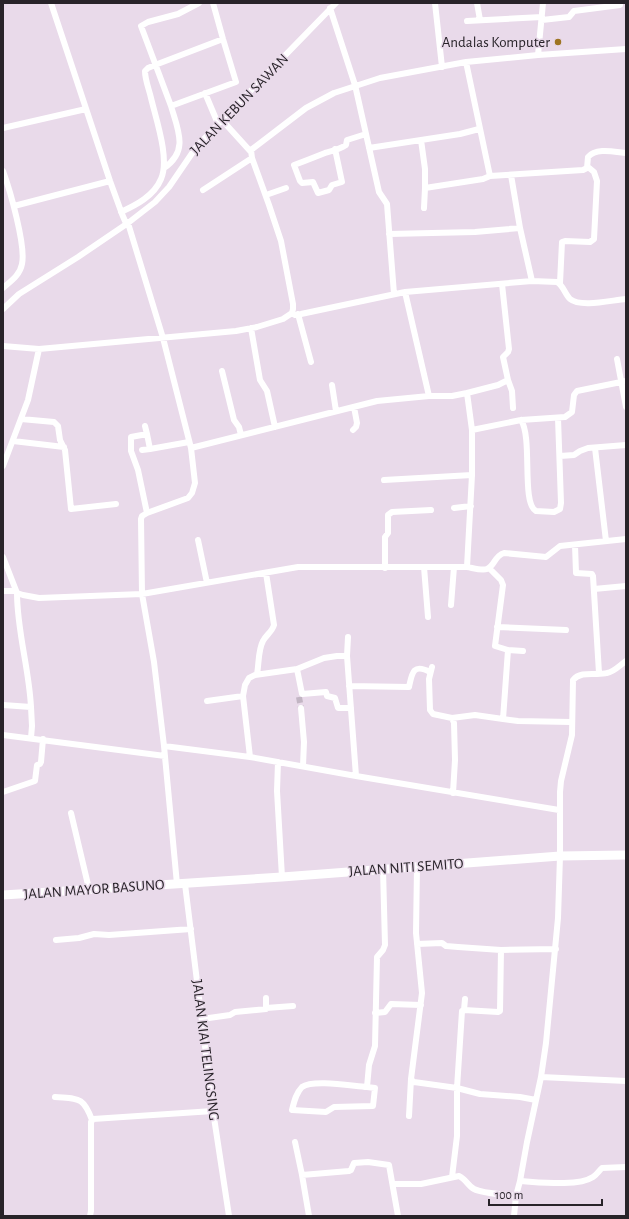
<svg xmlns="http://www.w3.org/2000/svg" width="629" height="1219" viewBox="0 0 629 1219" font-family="'Alegreya Sans',sans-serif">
	<rect width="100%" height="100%" fill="#e9daea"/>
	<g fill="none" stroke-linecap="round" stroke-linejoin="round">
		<path stroke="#c2b5c3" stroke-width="6" stroke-dasharray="6 3" stroke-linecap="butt" d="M 299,697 L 301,708"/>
		<path stroke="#fff" stroke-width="6" d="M 51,3 L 110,181 L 122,214 L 125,221 L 128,223 L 163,338 L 191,448 L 195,483 L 192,493 L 188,498 L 147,513 L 142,516 L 141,519 L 142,594 L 154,662 L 164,746 L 177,884
			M 199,3 L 178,14 L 148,22 L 141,26 L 171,106 L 236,82 L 223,39 L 213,3
			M 435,3 L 442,67
			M 477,3 L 480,20
			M 330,8 L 355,85 L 379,192 L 387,204 L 394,294
			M 542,20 L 569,17 L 574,11 L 620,5
			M 467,21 L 542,17
			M 626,49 L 538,55 L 466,62 L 490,176 L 583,170 L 587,168 L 588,157 C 596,147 615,152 626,153
			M 538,55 L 543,3
			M 205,93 L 216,119 L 220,121
			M 222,120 L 251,152
			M 3,128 L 86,109
			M 421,140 L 425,169 L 425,188 L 483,179 L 490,176
			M 369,148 L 460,134 L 479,129
			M 335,149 L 342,182 L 332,185 L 329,190 L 318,193 L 313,182 L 302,183 L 300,181 L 294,165 C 305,161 315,157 325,153 C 332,151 340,149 346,145 L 347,140 L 366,134
			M 164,168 C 189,151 178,130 171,106
			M 3,171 C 10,190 26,246 22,264 C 20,275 11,281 3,288
			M 511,175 L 520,228 L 532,281
			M 203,190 L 252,158
			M 266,195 L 286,188
			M 14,206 L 110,181
			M 424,208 L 425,188
			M 121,212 C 136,205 154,196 161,179 C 170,159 156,119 151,98 C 149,89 145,80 145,71 L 148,68 L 155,65 L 223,39
			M 389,234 L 475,232 L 520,228
			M 560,283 L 562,242 L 565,241 L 590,242 L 594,239 L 597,181 L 594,172 L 588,167
			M 405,292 L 429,396
			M 3,309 L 19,294 L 78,257 L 128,223 L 155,202 L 169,187 L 197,146 L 336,3
			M 292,313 L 295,315 L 301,314 L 405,292 L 532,281 L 557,282 C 563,285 565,294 570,299 C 581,308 612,300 626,299
			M 298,314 L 311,362
			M 251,328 L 260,380 L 267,391 L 275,427
			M 3,346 L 39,349 L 236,331 L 257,327 L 283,319 L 292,313 L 293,309 L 293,304 L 281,241 L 269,205 L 252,158 L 251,150 L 306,108 L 334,93 L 380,78 L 466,62
			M 617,359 L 626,407
			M 222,371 L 234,420 L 239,427 L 241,435
			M 508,380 L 512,391 L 513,408
			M 332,385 L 336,411
			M 467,393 L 498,385 L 508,380 L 503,357 L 508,352 L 509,349 L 502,284
			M 21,419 L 54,422 L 58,426 L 60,440 L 65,450 L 71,509 L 116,504
			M 521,420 C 533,438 521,503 536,511 L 554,512 L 560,509 L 561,503 L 558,418
			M 145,426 L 147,434
			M 353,430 L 356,427 L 357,423 L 354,407
			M 472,430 L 521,420 L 565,417 L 572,412 L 574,395 L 577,391 L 626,381
			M 13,441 L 64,447
			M 595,448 L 606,541
			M 142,450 L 150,449
			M 560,456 L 574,455 L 580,451 L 588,448 L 626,445
			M 3,466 L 28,400 L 39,349
			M 384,480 L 472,475
			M 454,508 L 471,506
			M 147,513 L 138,470 L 131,451 L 131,437 L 147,434 L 150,449 L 189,442
			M 198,540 L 207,583
			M 575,545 L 576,573 L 592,574 L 593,576 L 599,673
			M 3,557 L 17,593 L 23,595 L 39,598 L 142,594 L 298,567 L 467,567 L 472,475 L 472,430 L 467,393 L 452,396 L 429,396 L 377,401 L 191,448
			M 424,567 L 428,617
			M 467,567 C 473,568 482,571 487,569 C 495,566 494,556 504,553 L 546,557 L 560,546 L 626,539
			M 385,568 L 385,537 L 388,533 L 388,515 L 392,512 L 431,510
			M 489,568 L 501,580 L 503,585 L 495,646 L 508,650 L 523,651
			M 594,589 L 626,586
			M 3,591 L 16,591
			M 17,593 C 17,631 29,668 31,707
			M 451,605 L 454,567
			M 497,627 L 566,630
			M 348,637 L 347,656 L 356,776
			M 508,650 L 503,719 L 518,721 L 571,722
			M 432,667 L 429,679 L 430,710 L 433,714 L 452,718
			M 297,669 L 302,694 L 326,692 L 327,696 L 335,698 L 338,708 L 351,708
			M 257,674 C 259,664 258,650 263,641 C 266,635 272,632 274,625 L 266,573
			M 349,686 L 409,687 C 412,673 413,663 430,672
			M 207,701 L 243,696
			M 3,705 L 31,707 L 32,726 L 31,738
			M 301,708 L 304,742 L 303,766
			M 3,735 L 165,756
			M 164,746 L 250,757 L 356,776 L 559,810
			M 250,757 L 243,696 L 245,685 L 249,678 L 255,675 L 297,669 L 324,658 L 337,656 L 347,656
			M 278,762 L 277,791 L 282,877
			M 3,792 L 35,781 L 37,765 L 40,764 L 41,762 L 43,739
			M 453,793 L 455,760 L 454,723 L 452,718 L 475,715 L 503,719
			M 71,813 L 89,889
			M 417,867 L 416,933 L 422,993 L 411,1079 L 414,1082 L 457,1088 L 480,1094 L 520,1097 L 536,1100
			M 185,884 L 213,1111 L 229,1216
			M 56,940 L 79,938 L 94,934 L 109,935 L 191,929
			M 417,944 L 442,943 L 446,946 L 458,947 L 501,950 L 556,949
			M 266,998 L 266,1008
			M 464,1010 L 465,999
			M 375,1013 L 385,1012 L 391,1004 L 421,1005
			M 202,1019 L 230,1015 L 235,1012 L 266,1009 L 266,1008 L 293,1006
			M 541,1077 L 626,1081
			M 367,1087 C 352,1086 313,1079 302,1087 C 296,1093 294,1102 292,1110 L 326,1112 L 334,1107 L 373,1106 L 375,1088 L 367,1087 L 369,1065 L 375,1046 L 377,957 L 383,950 L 385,945 L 383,869
			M 55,1097 C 78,1099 83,1096 92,1120
			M 409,1116 L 411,1079
			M 295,1142 L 302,1175
			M 452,1177 L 457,1136 L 457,1088 L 462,1011 L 464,1010 L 498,1012 L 500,1011 L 501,950
			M 520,1181 C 538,1182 578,1187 593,1177 C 596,1175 599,1171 602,1168 L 626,1167
			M 393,1184 L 421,1184 L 459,1176 C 466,1179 468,1186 474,1189 C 484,1194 504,1194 516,1196
			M 90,1216 L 91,1211 L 91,1122 L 93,1119 L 213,1111
			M 309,1216 L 302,1175 L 349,1171 L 351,1170 L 354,1163 L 368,1162 L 389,1165 L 398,1216
			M 514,1216 L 516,1196 L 520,1181 L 527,1142 L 541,1077 L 546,1043 L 558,918 L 560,856 L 560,792 L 561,781 L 572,735 L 573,680 C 581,670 597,676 607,673 C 614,672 620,665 626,661"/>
		<path stroke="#fff" stroke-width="9" d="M 3,895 L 282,877 L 560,856 L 626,855"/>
	</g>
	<circle fill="#9e7422" stroke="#e9daea" stroke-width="1.5" cx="558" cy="42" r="4"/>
	<g text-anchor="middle" stroke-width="3" stroke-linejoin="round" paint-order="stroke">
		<g font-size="15" fill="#282329" stroke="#e9daea" text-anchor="end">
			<text x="550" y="47">Andalas Komputer</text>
		</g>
		<g font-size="15" fill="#282329" stroke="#e9daea">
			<text transform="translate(239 104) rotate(-46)" y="5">JALAN KEBUN SAWAN</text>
			<text transform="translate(406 867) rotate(-4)" y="5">JALAN NITI SEMITO</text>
			<text transform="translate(94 889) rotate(-4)" y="5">JALAN MAYOR BASUNO</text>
			<text transform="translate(206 1050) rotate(83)" y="5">JALAN KIAI TELINGSING</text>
		</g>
	</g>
	<rect width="629" height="1219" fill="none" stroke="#282329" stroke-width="8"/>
	<path d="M489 1199v6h113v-6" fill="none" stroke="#282329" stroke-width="2"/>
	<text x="495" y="1199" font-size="12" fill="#282329" stroke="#e9daea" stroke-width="3" paint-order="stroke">100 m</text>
</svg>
